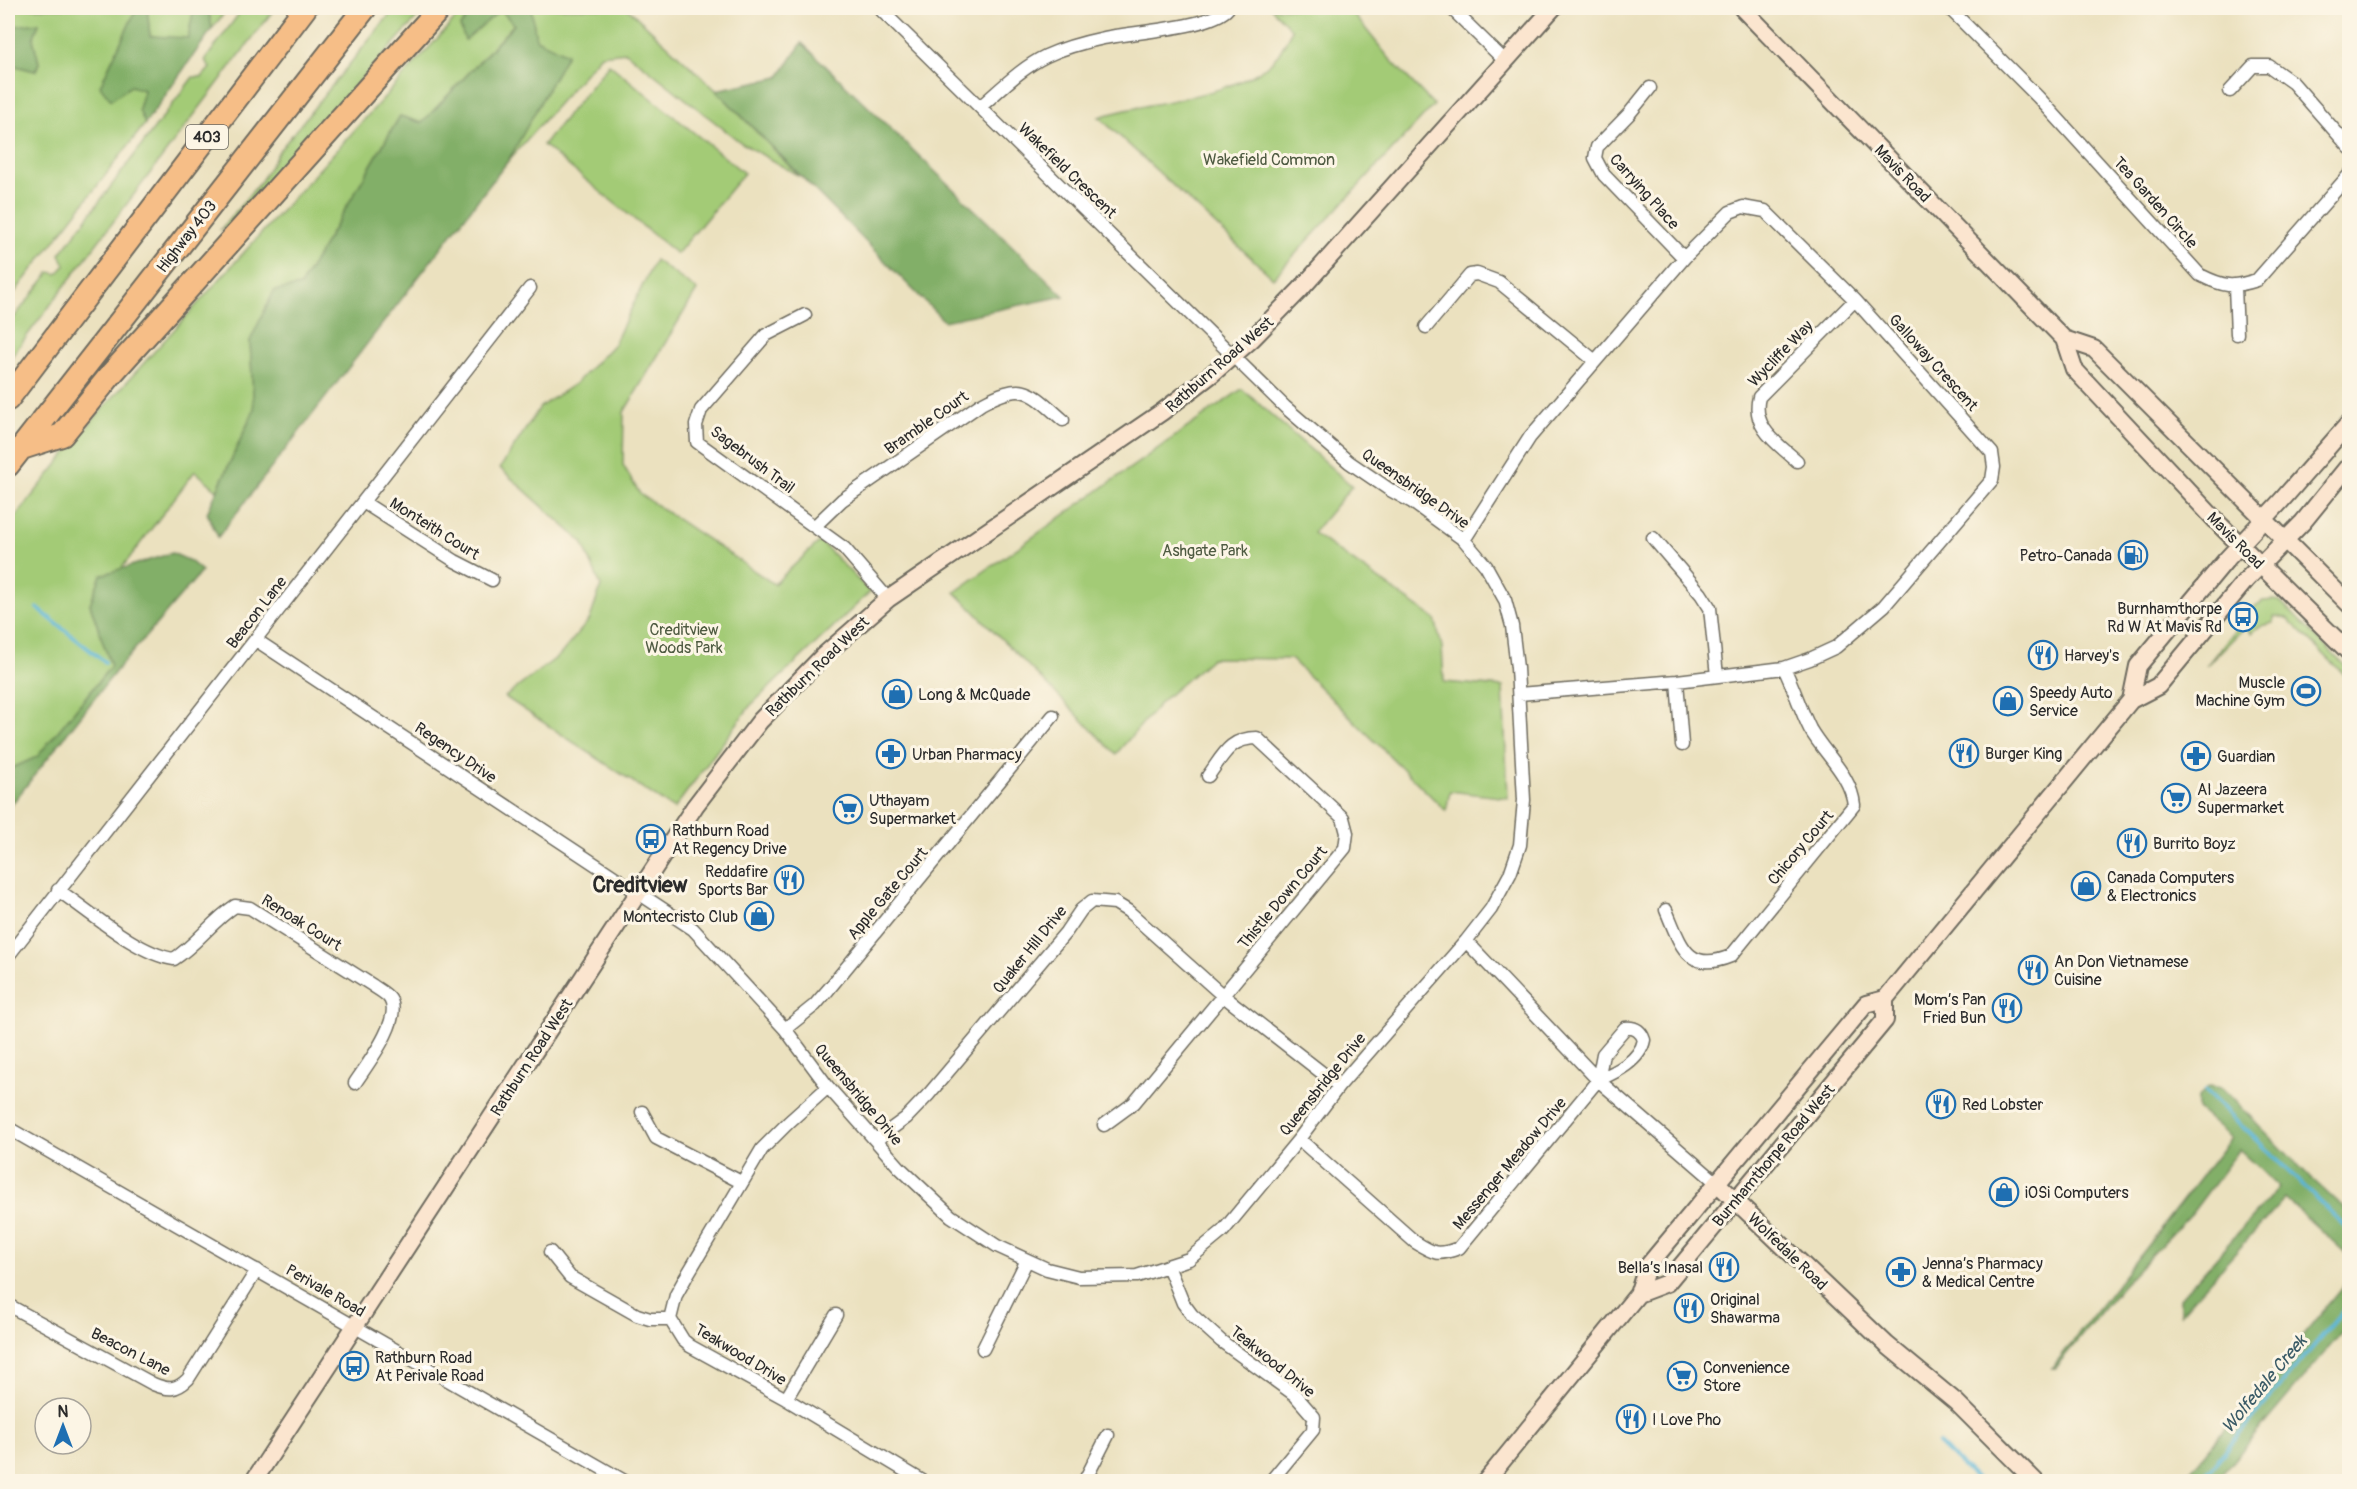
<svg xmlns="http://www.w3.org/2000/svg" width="2357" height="1489" viewBox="0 0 2357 1489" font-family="Pangolin,sans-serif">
	<rect width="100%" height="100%" fill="#fcf5e5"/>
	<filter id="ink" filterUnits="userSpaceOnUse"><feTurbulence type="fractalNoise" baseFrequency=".0167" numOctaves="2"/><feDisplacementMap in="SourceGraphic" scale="12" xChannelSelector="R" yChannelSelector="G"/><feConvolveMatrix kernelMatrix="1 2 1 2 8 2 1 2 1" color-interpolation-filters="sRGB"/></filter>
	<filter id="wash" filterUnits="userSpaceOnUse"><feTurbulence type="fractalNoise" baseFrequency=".008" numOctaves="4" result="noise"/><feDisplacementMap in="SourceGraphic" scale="24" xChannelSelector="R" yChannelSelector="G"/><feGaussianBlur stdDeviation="1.35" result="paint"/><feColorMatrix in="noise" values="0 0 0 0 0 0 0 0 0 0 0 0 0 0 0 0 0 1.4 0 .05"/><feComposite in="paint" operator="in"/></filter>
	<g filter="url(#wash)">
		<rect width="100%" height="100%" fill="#ebe1bf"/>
		<path fill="#a3cb76" stroke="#677b50" stroke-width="1.5" d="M 8,8 L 137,8 L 100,86 L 131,86 L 144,90 L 139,110 L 145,124 L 8,301 L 8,64 L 36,71 L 39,63 L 33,39 L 39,24 L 8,27 Z
			M 147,8 L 194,8 L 188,39 L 150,36 Z
			M 208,8 L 228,8 L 212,29 Z
			M 243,8 L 275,8 L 8,361 L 8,325 L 50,272 L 57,274 L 65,265 L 60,254 L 193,77 L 202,77 L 210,68 L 205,60 Z
			M 395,8 L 426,8 L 228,227 L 221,229 L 261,181 L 279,151 Z
			M 465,8 L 475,8 L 461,26 L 501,10 L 514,24 L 422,123 L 400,116 L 300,286 L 250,341 L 254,410 L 217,490 L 195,471 L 121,569 L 101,575 L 90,604 L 111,666 L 37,757 L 8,770 L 8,526 L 96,416 Z
			M 531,8 L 627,8 L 716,90 L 799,176 L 740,142 L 626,52 L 601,55 L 508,161 L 567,54 L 536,39 Z
			M 1271,8 L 1349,8 L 1389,58 L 1434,105 L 1273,278 L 1099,117 C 1148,101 1245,97 1278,55 C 1283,48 1287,38 1292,30 Z
			M 609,64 L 744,173 L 677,254 L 543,145 Z
			M 655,260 L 697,290 L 624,412 L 623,465 L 640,494 L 774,584 L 820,541 L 870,592 L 750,706 L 674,809 L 505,697 L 560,655 L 590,619 L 601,586 L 582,542 L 500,468 L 540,407 L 576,383 L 614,344 Z
			M 1242,389 L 1352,486 L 1313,533 L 1435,619 L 1442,647 L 1444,682 L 1503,687 L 1508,798 L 1450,791 L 1446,811 L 1291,659 L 1212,658 L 1162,701 L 1116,754 L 955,592 Z
			M 2274,600 L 2280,601 L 2349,670 L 2349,679 L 2287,618 L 2274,616 L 2274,623 L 2260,626 L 2252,633 L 2245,627 L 2206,666 L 2255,606 L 2263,601 Z"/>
		<path fill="#82af67" stroke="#566d49" stroke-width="1.5" d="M 137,8 L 147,8 L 150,36 L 188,38 L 194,8 L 208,8 L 212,29 L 145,124 L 139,110 L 144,90 L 131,86 L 111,100 L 100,86 Z
			M 475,8 L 531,8 L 536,39 L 567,54 L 508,161 L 218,537 L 207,513 L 254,410 L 250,341 L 274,291 L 300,286 L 400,116 L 422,123 L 514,25 L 501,10 L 465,40 L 460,26 Z
			M 39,23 L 33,39 L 39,63 L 35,71 L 8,64 L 8,27 Z
			M 802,43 L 1064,296 L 944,321 L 716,90 L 779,77 Z
			M 172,553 L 190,561 L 202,571 L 116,671 L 8,809 L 8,770 L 37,757 L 111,666 L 90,604 L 101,575 Z
			M 2209,1086 L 2222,1088 L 2308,1175 L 2349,1213 L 2349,1256 L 2285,1198 L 2180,1314 L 2180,1298 L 2279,1187 L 2239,1150 L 2192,1213 L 2122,1286 L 2055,1368 L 2052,1368 L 2231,1138 L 2197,1109 L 2197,1098 Z
			M 2349,1279 L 2349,1324 L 2216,1481 L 2182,1481 Z"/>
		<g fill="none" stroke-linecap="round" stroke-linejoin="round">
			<path stroke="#59b5d7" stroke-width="4" d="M 37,608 L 105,662
				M 2205,1090 L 2350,1231
				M 1938,1443 L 1979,1482
				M 2199,1482 L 2350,1303"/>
		</g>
	</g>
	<g filter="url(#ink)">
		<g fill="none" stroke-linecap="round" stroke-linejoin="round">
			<g stroke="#6e6b5f" stroke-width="15">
				<path id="street" d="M 1451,8 L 1505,61
					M 1949,8 L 2038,97 L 2200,275 C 2224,287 2232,288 2257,280 L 2350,174
					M 1650,88 L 1629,114 L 1597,147 L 1595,158 L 1604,175 L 1684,258
					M 2230,91 L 2253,66 L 2269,66 L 2293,83 L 2350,148
					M 980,107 C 1001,89 1021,68 1046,56 C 1063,48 1085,42 1104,38 C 1131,32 1212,28 1228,8
					M 2235,287 L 2237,334
					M 805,315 L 766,335 L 701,410 L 696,425 L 697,442 L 844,548 L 888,599
					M 1426,327 L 1470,275 L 1477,274 L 1499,282 L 1595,361
					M 1797,461 C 1777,443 1751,427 1759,397 L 1855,300
					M 363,502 L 455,561 L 492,580
					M 815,526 L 842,500 L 981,404 C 1024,381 1029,390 1063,420
					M 1653,538 L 1701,594 L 1710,608 L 1717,676
					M 1464,540 L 1530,437 L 1684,258 L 1730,212 L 1743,207 L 1765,211 L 1855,300 L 1992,453 L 1994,467 L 1992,480 L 1884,606 L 1836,647 L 1810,659 L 1784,668 L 1677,681 L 1519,694
					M 256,640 L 693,929 L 785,1029 L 828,1087 L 900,1168 L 951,1216 L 997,1246 L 1047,1269 L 1079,1277 L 1137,1276 L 1189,1259 L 1223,1231 L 1299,1139 L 1339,1086 L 1466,941 L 1491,909 L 1510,874 L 1520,845 L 1524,800 L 1517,668 L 1512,626 L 1505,600 L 1486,566 L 1464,540 L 1412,502 L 1390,490 L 1349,462 L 1285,407 L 879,8
					M 1677,681 L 1682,745
					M 58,890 C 90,912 138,954 174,959 C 197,944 212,921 235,906 L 250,908 L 372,985 C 377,989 386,993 390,999 C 403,1019 366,1066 355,1083
					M 1666,910 C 1681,945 1687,974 1731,956 L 1854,805 C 1851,775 1825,755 1810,729 C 1800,709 1794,688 1784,668
					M 1466,941 L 1598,1080 L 1717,1183
					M 8,956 L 530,288
					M 785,1029 L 815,1005 L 828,990 L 1053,716
					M 828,1087 L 789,1122 L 762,1149 L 686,1277 L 676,1295 L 670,1319 L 683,1340 L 690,1346 L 786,1399 L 924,1482
					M 642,1112 L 656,1138 L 741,1182
					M 1104,1125 L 1134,1103 L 1345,848 L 1347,833 L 1343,818 L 1257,738 C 1229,738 1223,756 1208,776
					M 8,1128 L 626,1482
					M 1299,1139 L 1415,1242 C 1434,1254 1438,1256 1459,1248 L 1598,1080 C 1616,1072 1640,1061 1644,1040 C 1641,1031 1635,1027 1625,1028 L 1603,1054 L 1598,1080
					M 876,1140 L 906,1118 L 929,1094 L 1066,932 L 1081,910 L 1092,901 L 1115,903 L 1128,911 L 1221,994 L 1339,1086
					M 550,1252 L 570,1277 L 637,1315 L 650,1319 L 670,1319
					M 1168,1266 L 1183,1303 L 1192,1315 L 1221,1341 L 1295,1395 L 1314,1417 L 1313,1430 L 1270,1482
					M 8,1305 L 153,1384 C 168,1390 176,1391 188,1379 L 257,1270
					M 983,1349 L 1027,1260
					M 786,1399 L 836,1315
					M 1084,1482 L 1108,1435"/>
			</g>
			<g stroke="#6e6b5f" stroke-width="20">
				<path id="secondary" d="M 1742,8 L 2064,339 L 2094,349 L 2350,605
					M 2064,339 L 2074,369 L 2221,526 L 2350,653
					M 2131,700 L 2138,666 L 2226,560 L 2281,501 L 2350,422
					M 1717,1183 L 1887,1345 L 1956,1402 L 2036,1482
					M 1638,1294 L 1667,1283 L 1885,1020 L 1885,999
					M 253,1482 L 695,806 L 760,721 L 823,656 L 888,599 L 1162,412 L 1212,374 L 1252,339 L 1300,290 L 1553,8
					M 1485,1482 L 1638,1294 L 1647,1267 L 1866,1004 L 1885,999 L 2131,700 L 2158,686 L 2246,580 L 2303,522 L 2350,464"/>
			</g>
			<g stroke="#6e6b5f" stroke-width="26">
				<path id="highway" d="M 8,399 L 305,8
					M 19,449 L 62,435 L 113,372 L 440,8
					M 8,465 L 365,8"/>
			</g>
			<use href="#street" stroke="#fff" stroke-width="12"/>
			<use href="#secondary" stroke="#fbe5cf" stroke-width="16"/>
			<use href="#highway" stroke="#f6be87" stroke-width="22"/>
		</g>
	</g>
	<defs>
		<g id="fuel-ring" transform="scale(1.5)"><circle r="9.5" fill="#fcf5e5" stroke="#1f6fb2" stroke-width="1.5"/><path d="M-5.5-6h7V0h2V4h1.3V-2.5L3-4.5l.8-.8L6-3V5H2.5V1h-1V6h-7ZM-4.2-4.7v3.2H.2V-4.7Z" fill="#1f6fb2"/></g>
		<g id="bus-ring" transform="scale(1.5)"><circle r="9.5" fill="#fcf5e5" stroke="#1f6fb2" stroke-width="1.5"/><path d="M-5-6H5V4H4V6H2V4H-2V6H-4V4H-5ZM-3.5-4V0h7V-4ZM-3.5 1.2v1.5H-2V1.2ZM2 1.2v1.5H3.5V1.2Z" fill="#1f6fb2"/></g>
		<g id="restaurant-ring" transform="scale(1.5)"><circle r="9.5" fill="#fcf5e5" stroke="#1f6fb2" stroke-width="1.5"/><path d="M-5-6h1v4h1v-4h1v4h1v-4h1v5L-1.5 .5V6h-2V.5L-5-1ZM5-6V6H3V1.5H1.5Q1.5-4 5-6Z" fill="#1f6fb2"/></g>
		<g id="stadium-ring" transform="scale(1.5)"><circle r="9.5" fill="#fcf5e5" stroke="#1f6fb2" stroke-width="1.5"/><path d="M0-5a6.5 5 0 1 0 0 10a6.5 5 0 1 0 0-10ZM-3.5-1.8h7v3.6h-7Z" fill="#1f6fb2"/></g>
		<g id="shop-ring" transform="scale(1.5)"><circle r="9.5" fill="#fcf5e5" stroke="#1f6fb2" stroke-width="1.5"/><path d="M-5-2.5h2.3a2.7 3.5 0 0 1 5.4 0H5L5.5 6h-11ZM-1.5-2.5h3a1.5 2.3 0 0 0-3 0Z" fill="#1f6fb2"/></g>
		<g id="pharmacy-ring" transform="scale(1.5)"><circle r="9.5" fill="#fcf5e5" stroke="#1f6fb2" stroke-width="1.5"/><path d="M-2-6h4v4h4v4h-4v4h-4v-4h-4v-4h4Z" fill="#1f6fb2"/></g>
		<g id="supermarket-ring" transform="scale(1.5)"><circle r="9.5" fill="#fcf5e5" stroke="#1f6fb2" stroke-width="1.5"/><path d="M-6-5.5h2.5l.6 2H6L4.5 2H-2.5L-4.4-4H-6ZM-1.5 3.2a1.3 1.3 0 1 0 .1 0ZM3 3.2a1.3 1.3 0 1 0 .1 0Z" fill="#1f6fb2"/></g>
	</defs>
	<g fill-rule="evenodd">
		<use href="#fuel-ring" x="2133" y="555"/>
		<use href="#bus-ring" x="2243" y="617"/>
		<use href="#restaurant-ring" x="2043" y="655"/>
		<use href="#stadium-ring" x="2306" y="691"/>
		<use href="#shop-ring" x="897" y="694"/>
		<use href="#shop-ring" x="2008" y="701"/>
		<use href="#restaurant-ring" x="1964" y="753"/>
		<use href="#pharmacy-ring" x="891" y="754"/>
		<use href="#pharmacy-ring" x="2196" y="756"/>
		<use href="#supermarket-ring" x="2176" y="798"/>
		<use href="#supermarket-ring" x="848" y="809"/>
		<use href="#bus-ring" x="651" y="839"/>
		<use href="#restaurant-ring" x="2132" y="843"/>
		<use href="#restaurant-ring" x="789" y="880"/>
		<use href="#shop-ring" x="2086" y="886"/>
		<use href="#shop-ring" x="759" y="916"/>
		<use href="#restaurant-ring" x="2033" y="970"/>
		<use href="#restaurant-ring" x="2007" y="1008"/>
		<use href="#restaurant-ring" x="1941" y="1104"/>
		<use href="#shop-ring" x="2004" y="1192"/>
		<use href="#restaurant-ring" x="1724" y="1267"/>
		<use href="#pharmacy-ring" x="1901" y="1272"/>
		<use href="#restaurant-ring" x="1689" y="1308"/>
		<use href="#bus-ring" x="354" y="1366"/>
		<use href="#supermarket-ring" x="1682" y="1376"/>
		<use href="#restaurant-ring" x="1631" y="1419"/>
	</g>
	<g text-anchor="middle" stroke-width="6" stroke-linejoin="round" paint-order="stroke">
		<rect fill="#fcf5e5" stroke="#6a6863" stroke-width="1.5" x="186" y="125" width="42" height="24" rx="4.5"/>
		<g font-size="15" font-weight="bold" fill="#2b2b2b">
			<text x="207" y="142">403</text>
		</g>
		<g font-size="16" fill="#4f5b42" stroke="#fcf5e5">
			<text x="1269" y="165">Wakefield Common</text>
			<text x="1205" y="556">Ashgate Park</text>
			<text x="684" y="635">Creditview<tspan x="684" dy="18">Woods Park</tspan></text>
		</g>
		<g font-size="16" fill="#2b2b2b" stroke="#fcf5e5">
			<text transform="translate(1068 170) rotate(44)" y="6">Wakefield Crescent</text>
			<text transform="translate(1903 173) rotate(46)" y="6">Mavis Road</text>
			<text transform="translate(1645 191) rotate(48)" y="6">Carrying Place</text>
			<text transform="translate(2156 202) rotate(48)" y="6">Tea Garden Circle</text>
			<text transform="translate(186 236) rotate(-52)" y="6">Highway 403</text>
			<text transform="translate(1780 353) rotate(-46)" y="6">Wycliffe Way</text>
			<text transform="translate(1934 362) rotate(48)" y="6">Galloway Crescent</text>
			<text transform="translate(1219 364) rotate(-41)" y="6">Rathburn Road West</text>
			<text transform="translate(926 422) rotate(-35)" y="6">Bramble Court</text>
			<text transform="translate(753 459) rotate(37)" y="6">Sagebrush Trail</text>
			<text transform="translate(1416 488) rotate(35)" y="6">Queensbridge Drive</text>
			<text transform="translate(435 528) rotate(32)" y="6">Monteith Court</text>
			<text transform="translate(2236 540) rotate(45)" y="6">Mavis Road</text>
			<text transform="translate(256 612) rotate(-52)" y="6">Beacon Lane</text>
			<text transform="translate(817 666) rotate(-44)" y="6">Rathburn Road West</text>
			<text transform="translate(456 752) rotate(34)" y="6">Regency Drive</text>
			<text transform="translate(1800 847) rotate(-50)" y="6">Chicory Court</text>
			<text transform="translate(887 893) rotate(-50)" y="6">Apple Gate Court</text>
			<text transform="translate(1282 897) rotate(-50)" y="6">Thistle Down Court</text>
			<text transform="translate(302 922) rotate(32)" y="6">Renoak Court</text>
			<text transform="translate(1029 949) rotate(-51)" y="6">Quaker Hill Drive</text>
			<text transform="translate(531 1057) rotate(-57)" y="6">Rathburn Road West</text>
			<text transform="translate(1322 1084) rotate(-51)" y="6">Queensbridge Drive</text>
			<text transform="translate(859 1094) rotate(50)" y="6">Queensbridge Drive</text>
			<text transform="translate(1773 1155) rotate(-50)" y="6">Burnhamthorpe Road West</text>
			<text transform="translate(1509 1163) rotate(-50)" y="6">Messenger Meadow Drive</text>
			<text transform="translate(1788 1251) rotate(44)" y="6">Wolfedale Road</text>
			<text transform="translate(326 1290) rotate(30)" y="6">Perivale Road</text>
			<text transform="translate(131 1351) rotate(27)" y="6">Beacon Lane</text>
			<text transform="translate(741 1354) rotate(31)" y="6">Teakwood Drive</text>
			<text transform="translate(1273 1361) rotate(39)" y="6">Teakwood Drive</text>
		</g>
		<g font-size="16" fill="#2b2b2b" stroke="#fcf5e5" text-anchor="start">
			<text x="2112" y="561" text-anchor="end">Petro-Canada</text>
			<text x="2222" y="614" text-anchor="end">Burnhamthorpe<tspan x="2222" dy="18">Rd W At Mavis Rd</tspan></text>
			<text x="2064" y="661">Harvey's</text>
			<text x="2285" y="688" text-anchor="end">Muscle<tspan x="2285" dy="18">Machine Gym</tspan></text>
			<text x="2029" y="698">Speedy Auto<tspan x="2029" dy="18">Service</tspan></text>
			<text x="918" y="700">Long &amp; McQuade</text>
			<text x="1985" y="759">Burger King</text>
			<text x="912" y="760">Urban Pharmacy</text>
			<text x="2217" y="762">Guardian</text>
			<text x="2197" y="795">Al Jazeera<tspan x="2197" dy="18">Supermarket</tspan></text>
			<text x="869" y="806">Uthayam<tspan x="869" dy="18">Supermarket</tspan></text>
			<text x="672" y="836">Rathburn Road<tspan x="672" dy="18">At Regency Drive</tspan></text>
			<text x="2153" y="849">Burrito Boyz</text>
			<text x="768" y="877" text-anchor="end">Reddafire<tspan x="768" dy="18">Sports Bar</tspan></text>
			<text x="2107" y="883">Canada Computers<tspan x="2107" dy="18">&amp; Electronics</tspan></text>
			<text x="738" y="922" text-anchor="end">Montecristo Club</text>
			<text x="2054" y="967">An Don Vietnamese<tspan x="2054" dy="18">Cuisine</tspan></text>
			<text x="1986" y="1005" text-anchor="end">Mom’s Pan<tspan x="1986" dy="18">Fried Bun</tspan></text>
			<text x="1962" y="1110">Red Lobster</text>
			<text x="2025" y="1198">iOSi Computers</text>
			<text x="1922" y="1269">Jenna’s Pharmacy<tspan x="1922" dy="18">&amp; Medical Centre</tspan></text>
			<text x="1703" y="1273" text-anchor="end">Bella’s Inasal</text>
			<text x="1710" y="1305">Original<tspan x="1710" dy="18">Shawarma</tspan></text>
			<text x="375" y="1363">Rathburn Road<tspan x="375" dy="18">At Perivale Road</tspan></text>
			<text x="1703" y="1373">Convenience<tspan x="1703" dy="18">Store</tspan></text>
			<text x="1652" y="1425">I Love Pho</text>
		</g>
		<g font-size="18" font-style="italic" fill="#3b5b67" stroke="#fcf5e5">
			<text transform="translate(2264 1384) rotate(-50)" y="6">Wolfedale Creek</text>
		</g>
		<g font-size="22" font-weight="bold" fill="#2b2b2b" stroke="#fcf5e5">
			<text x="640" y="892">Creditview</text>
		</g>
	</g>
	<rect width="2357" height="1489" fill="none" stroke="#fcf5e5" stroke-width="30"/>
	<g transform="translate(63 1426)"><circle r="28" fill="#fcf5e5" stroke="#a8a49b" stroke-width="1.5"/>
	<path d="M0-4.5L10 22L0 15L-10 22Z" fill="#1f6fb2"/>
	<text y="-9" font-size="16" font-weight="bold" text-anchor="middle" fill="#2b2b2b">N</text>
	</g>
</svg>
